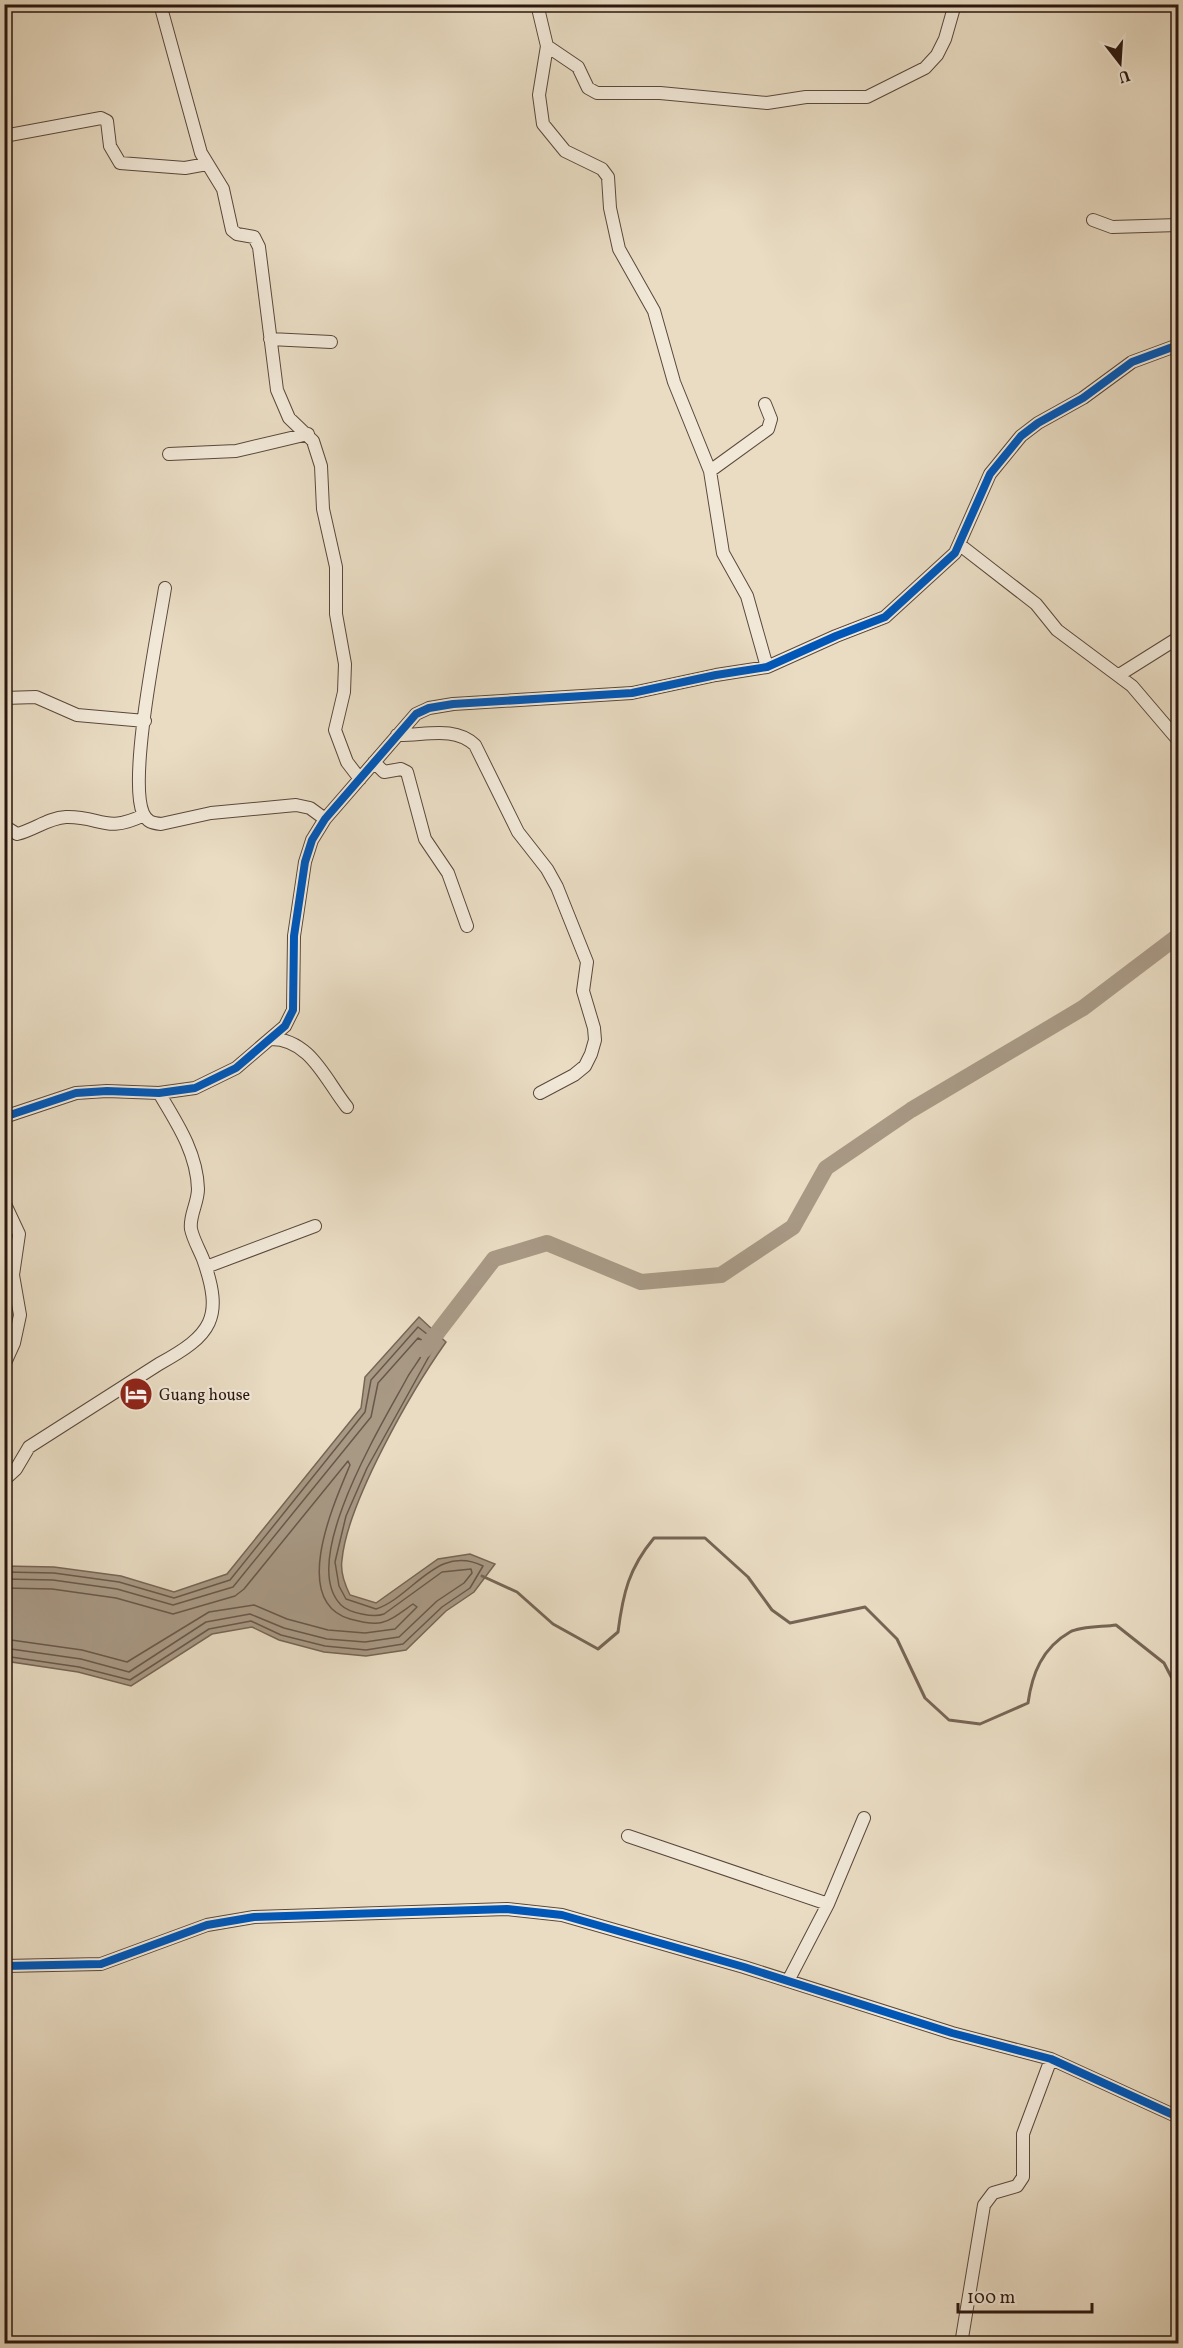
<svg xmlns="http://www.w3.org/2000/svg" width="1183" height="2348" viewBox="0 0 1183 2348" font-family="Vollkorn,serif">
	<rect width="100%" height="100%" fill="#e9dcc3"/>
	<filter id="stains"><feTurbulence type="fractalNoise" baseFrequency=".00333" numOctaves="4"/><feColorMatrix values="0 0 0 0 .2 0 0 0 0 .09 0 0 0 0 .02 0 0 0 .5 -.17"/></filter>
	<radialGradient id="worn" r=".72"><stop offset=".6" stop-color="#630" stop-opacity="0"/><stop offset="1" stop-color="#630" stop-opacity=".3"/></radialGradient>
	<path fill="#a89985" stroke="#766555" stroke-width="1.5" d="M 419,1317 L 446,1342 C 412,1390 347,1503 342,1560 C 340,1572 345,1585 350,1595 L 376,1603 L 438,1559 L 470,1554 L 495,1564 L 474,1592 L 446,1611 L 406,1650 L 366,1656 L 324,1652 L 279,1640 L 252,1627 L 212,1634 L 131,1686 L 78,1672 L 5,1661 L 5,1566 L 54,1567 L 121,1576 L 174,1592 L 227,1574 L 361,1408 L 365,1377 Z"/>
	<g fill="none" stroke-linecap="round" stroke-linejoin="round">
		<path stroke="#69584a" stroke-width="1.5" d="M 4,1572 L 54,1573 L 119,1582 L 174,1598 L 230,1580 L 365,1412 L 371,1380 L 418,1327 L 437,1342 L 367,1468 L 346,1516 L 335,1562 L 339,1586 L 346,1599 L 376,1609 C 413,1597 437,1543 483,1566 L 470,1588 L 442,1607 L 403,1644 L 366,1650 L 325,1646 L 281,1635 L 251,1621 L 209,1629 L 130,1680 L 79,1667 L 4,1656
			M 4,1579 L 53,1580 L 117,1589 L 173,1605 L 233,1587 L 371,1417 L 378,1383 L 418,1338 L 427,1343 C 425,1354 413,1367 407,1378 C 384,1421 297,1561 341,1605 C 349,1613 374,1618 384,1614 L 442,1572 L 471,1569 L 472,1573 L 464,1583 L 437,1601 L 399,1637 L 365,1642 L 327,1639 L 284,1628 L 250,1614 L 206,1622 L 129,1672 L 81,1659 L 4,1648
			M 4,1588 L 52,1589 L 116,1598 L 173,1614 L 235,1596 L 244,1589 L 348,1461 L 350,1465 C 335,1501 289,1601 350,1619 C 383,1628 386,1623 413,1604 L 417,1607 L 395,1629 L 365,1633 L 328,1630 L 287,1619 L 254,1605 L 209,1612 L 127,1662 L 82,1650 L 4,1639"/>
		<path stroke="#766555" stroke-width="3" d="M 482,1576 L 517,1592 L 553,1624 L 598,1649 L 618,1632 C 623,1593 629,1568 654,1538 L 705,1538 L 748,1577 L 772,1610 L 790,1623 L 865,1607 L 897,1639 L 925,1698 L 949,1720 L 980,1724 L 1028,1703 C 1032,1674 1042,1648 1070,1632 C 1081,1626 1103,1627 1116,1625 L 1164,1663 L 1178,1690"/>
		<path stroke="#a89985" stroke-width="16" d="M 424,1350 L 494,1259 L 547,1243 L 641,1282 L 721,1275 L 793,1227 L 826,1168 L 911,1110 L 1083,1008 L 1178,936"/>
		<g stroke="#5a483b" stroke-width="14">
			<path id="minor" d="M 160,4 L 201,153 L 223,189 L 232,230 L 237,234 L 254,237 L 259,247 L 277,390 L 289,418 L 313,441 L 321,466 L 323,509 L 336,567 L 336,614 L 345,664 L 344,692 L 335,730 L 347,762 L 360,779
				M 537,4 L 547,46 L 539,95 L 543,124 L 565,151 L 602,169 L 608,177 L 610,208 L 619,249 L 654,311 L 674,382 L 710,471 L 723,553 L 747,596 L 767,667
				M 1177,4 L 1178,9
				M 547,46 L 578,67 L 588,88 L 597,93 L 660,93 L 767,103 L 806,97 L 867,97 L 925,68 L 937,55 L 945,39 L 955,4
				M 4,136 L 101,118 L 107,121 L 110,146 L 120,163 L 185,168 L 207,164
				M 1093,220 L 1112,227 L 1178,225
				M 270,339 L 331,342
				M 169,454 L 236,451 L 308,434
				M 710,471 L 768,429 L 771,419 L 765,404
				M 960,545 L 1036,604 L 1057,630 L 1132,686 L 1178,740
				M 165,588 C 158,632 128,778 143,813 C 147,822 152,823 161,824 L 211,813 L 296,805 L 310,808 L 325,819
				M 1119,675 L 1178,638
				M 4,698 L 36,697 L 77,715 L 145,721
				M 397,735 C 423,736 454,725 475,745 L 518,832 L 547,869 L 557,887 L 587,962 L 583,991 L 594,1028 L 595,1040 L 591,1054 L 585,1066 L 574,1075 L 540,1093
				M 374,762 L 384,772 L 401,769 L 407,772 L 425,839 L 448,873 L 467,926
				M 4,826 L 17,834 C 34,830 48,818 66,817 C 101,816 105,834 144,815
				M 270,1039 C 310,1038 326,1081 347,1107
				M 4,1117 L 76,1093 L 107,1091 L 159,1093 L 195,1088 L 236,1068 L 285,1026 L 293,1010 L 294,936 L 305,862 L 312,840 L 325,819 L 416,714 L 429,708 L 453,704 L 632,693 L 716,675 L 767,667 L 836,636 L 885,617 L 955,553 L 990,474 L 1021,436 L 1038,423 L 1083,398 L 1132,362 L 1178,345
				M 4,1202 L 19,1234 L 13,1275 L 20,1315 L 14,1343 L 4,1365
				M 206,1267 L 315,1226
				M 4,1480 L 16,1469 L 29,1447 L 159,1364 C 212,1335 224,1318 203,1259 C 199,1249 193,1239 191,1229 C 189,1216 198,1203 198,1189 C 197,1153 177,1123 159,1093
				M 628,1836 L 828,1904
				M 4,1966 L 101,1964 L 207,1925 L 254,1917 L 507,1909 L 562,1915 L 744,1967 L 952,2033 L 1051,2059 L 1178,2117
				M 788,1981 L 828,1904 L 864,1818
				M 961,2344 L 984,2205 L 993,2193 L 1017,2186 L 1023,2177 L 1023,2134 L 1051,2059"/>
		</g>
		<use href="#minor" stroke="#f1e8d8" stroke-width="12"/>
		<g stroke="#f1e8d8" stroke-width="11">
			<path id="cycleway" d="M 4,1117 L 76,1093 L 107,1091 L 159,1093 L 195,1088 L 236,1068 L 285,1026 L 293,1010 L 294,936 L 305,862 L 312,840 L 325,819 L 416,714 L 429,708 L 453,704 L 632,693 L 716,675 L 767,667 L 836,636 L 885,617 L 955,553 L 990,474 L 1021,436 L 1038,423 L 1083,398 L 1132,362 L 1178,345
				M 4,1966 L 101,1964 L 207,1925 L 254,1917 L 507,1909 L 562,1915 L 744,1967 L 952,2033 L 1051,2059 L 1178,2117"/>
		</g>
		<use href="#cycleway" stroke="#0057b8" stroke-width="8"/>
	</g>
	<defs>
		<g id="hotel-disc" transform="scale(1.725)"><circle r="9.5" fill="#8f2418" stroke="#f1e8d8"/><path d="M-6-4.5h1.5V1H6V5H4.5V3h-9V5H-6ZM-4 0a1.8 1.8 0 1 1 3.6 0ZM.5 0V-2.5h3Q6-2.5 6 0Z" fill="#fff"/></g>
	</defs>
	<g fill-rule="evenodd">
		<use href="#hotel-disc" x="136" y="1394"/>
	</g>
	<g text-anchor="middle" stroke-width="4.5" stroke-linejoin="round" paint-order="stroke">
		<g font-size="16" fill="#2a160e" stroke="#f1e8d8" text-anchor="start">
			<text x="159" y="1400">Guang house</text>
		</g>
	</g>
	<rect width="1183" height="2348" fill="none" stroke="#e9dcc3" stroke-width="24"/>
	<rect x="6" y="6" width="1171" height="2336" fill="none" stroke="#2a160e" stroke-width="3"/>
	<rect x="12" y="12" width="1159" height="2324" fill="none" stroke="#2a160e" stroke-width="1.5"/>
	<g transform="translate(1120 63) rotate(163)" stroke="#f1e8d8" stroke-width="4.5" paint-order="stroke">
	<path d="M0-4.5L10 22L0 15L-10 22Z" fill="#2a160e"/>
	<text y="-9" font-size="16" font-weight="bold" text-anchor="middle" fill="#2a160e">U</text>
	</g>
	<path d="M958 2303v9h134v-9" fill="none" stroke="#2a160e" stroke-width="3"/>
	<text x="967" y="2303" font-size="18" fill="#2a160e" stroke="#f1e8d8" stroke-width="4.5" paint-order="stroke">100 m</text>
	<rect width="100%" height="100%" filter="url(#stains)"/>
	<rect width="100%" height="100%" fill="url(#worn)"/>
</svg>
